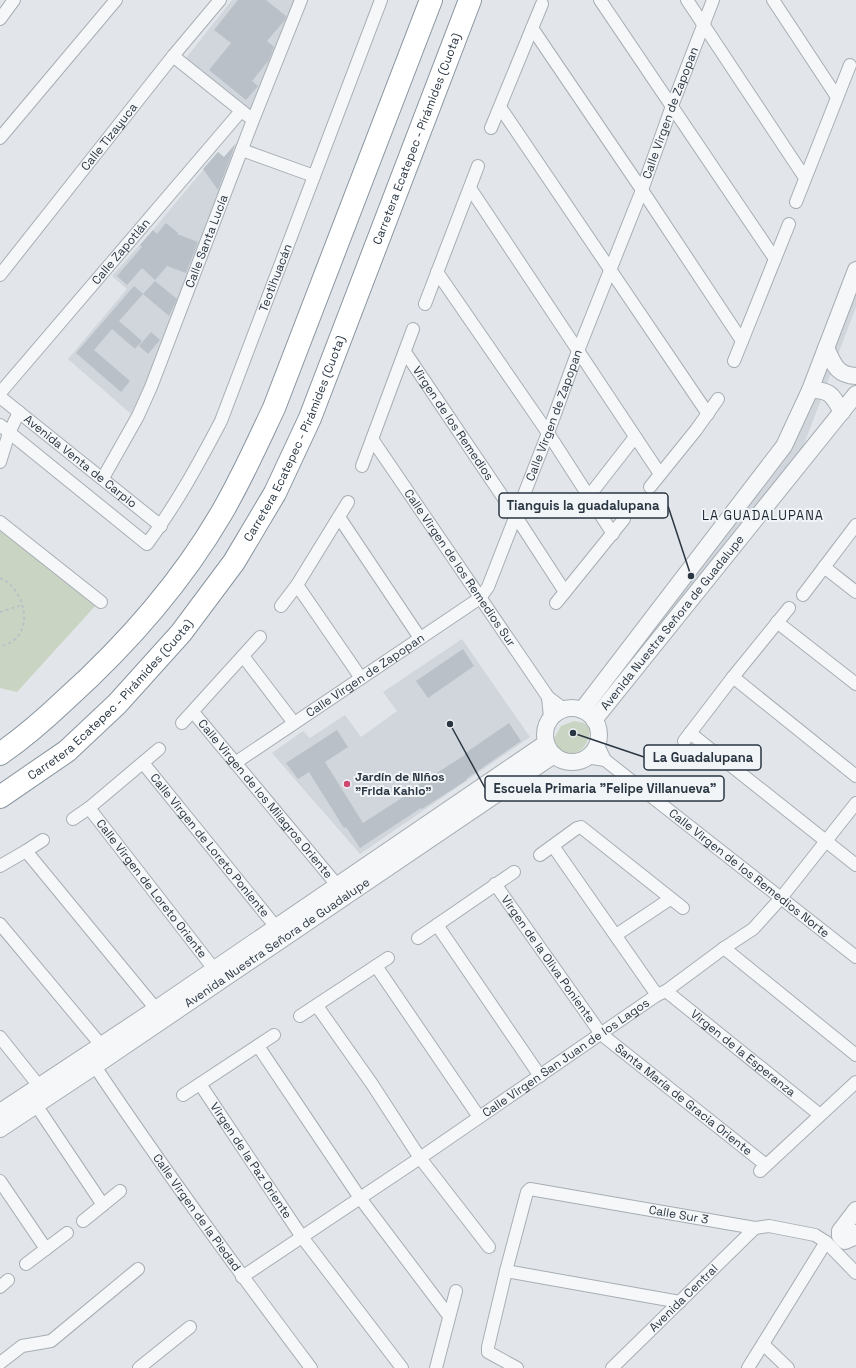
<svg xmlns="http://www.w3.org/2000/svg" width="856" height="1368" viewBox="0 0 856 1368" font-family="'Space Grotesk',sans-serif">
	<rect width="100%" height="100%" fill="#e2e6ea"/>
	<path fill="#d0d6dc" d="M 232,0 L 294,0 L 277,49 L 252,111 L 186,58 Z
		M 231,149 L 236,154 L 147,381 L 131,414 L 68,359 L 127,289 L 112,276 L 153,230 L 218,152 L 224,157 Z
		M 856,259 L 856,307 L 800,455 L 596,709 L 581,697 L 786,443 Z
		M 462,639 L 530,737 L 360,854 L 272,753 L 303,731 L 310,738 L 345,715 L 361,737 L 397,711 L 383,692 Z"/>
	<path fill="#cad4c3" d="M 0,531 L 97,604 L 17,692 L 0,688 Z
		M 574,721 L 584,723 L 590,728 C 589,747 580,755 561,755 L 554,748 L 554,738 L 561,726 Z"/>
	<path fill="#b9c0c7" d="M 238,0 L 266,0 L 286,16 L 285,20 L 267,41 L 274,47 L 269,60 L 252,81 L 258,86 L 246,100 L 209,70 L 231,43 L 214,30 Z
		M 236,143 L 218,190 L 203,169 L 218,152 L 224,157 Z
		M 166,223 L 178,233 L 177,234 L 198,242 L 186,273 L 167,266 L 155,280 L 142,268 L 127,285 L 117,276 L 142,247 L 140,245 L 153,230 L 157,234 Z
		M 155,281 L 177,299 L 169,316 L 143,294 Z
		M 134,286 L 143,294 L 119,321 L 142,341 L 135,349 L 112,329 L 94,350 L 130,381 L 121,392 L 76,353 Z
		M 151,332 L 160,340 L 148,354 L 139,346 Z
		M 463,649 L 474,666 L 428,698 L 416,681 Z
		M 509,723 L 521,741 L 466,779 L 467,780 L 422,809 L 421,808 L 360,848 L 346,827 L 344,828 L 309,772 L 298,779 L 286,763 L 337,730 L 348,747 L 325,762 L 363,823 L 411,792 L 410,790 L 465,755 L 464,754 Z"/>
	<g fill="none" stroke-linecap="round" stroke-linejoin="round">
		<g stroke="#a7aeb4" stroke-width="14">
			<g id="minor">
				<path d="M 600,0 L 775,259"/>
				<path d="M 687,0 L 805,178"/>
				<path d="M 773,0 L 837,97"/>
				<path d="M 0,19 L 14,0"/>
				<path d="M 532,28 L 642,190 L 742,341"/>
				<path d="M 173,56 L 248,116"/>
				<path d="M 500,107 L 708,414"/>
				<path d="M 491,128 L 542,4"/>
				<path d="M 0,138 L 116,0"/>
				<path d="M 242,150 L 314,176"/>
				<path d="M 470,188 L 660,474"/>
				<path d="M 796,202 L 850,65"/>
				<path d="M 437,272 L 548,433 L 613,534"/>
				<path id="s1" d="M 0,275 L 173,56 L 220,0"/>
				<path d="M 425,304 L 478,166"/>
				<path id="s2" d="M 405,352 L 515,515 L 565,592"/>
				<path d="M 734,361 L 789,224"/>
				<path id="s3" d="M 0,393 L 241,111"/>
				<path id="s4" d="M 0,397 L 161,526"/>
				<path id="s5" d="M 0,425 L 147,544 C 176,505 199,463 221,421 L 381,0"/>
				<path id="s6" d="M 372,439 L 548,697 L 564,709"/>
				<path d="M 0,462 L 9,433 L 19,412"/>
				<path d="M 362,466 L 413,329"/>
				<path id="s7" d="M 103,478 L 138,416 L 151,387 L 253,120 L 301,0"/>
				<path d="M 650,487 L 696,430 L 718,399"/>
				<path d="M 589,496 L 635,437"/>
				<path d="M 339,517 L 420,638"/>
				<path d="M 0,522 L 101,602"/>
				<path d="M 824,567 L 856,592"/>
				<path d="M 297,585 L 361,678"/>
				<path d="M 803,595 L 856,525"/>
				<path d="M 556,603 L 624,519"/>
				<path d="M 281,606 L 297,585 L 348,502"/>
				<path d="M 777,622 L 856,684"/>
				<path d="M 243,656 L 294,723"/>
				<path d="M 733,677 L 856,776"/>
				<path d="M 548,697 L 550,718"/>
				<path id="s8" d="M 193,712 L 337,885"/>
				<path d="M 182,723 L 260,637"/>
				<path d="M 690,733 L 856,865"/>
				<path d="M 684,741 L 733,677 L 789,608"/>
				<path id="s9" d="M 597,743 L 605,760 L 856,957"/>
				<path d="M 586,757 L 605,760"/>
				<path id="s10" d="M 143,763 L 276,927"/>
				<path id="s11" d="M 235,763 L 480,598 L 488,587 L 548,433 L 578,351 L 642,190 L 672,106 L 713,0"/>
				<path id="s12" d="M 89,808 L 214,969"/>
				<path d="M 73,819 L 89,808 L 159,749"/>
				<path d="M 553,846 L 657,995"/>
				<path d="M 26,851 L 156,1009"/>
				<path d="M 540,855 L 577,828 L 581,827 L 683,908"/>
				<path d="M 0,866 L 26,851 L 43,840"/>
				<path id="s13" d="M 495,884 L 601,1034 L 766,1165"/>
				<path d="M 0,924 L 101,1045"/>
				<path d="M 437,925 L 540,1076"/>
				<path d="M 616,935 L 670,899"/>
				<path d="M 418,938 L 514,872"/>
				<path d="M 724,948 L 856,1055"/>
				<path d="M 376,966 L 479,1117"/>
				<path id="s14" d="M 666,991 L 820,1115"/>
				<path d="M 317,1006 L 372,1084 L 420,1158 L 489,1247"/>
				<path d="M 300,1016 L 388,958"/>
				<path d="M 0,1037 L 39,1086"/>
				<path d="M 258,1046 L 360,1198 L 449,1316"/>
				<path id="s15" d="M 90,1059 C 160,1164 235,1267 311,1368"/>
				<path id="s16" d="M 200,1084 L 302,1237 L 402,1368"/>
				<path d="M 183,1095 L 274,1035"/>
				<path d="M 36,1105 L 103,1205"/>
				<path d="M 760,1171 L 856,1082"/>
				<path d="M 0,1181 L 46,1249"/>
				<path d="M 83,1221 L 120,1191"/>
				<path d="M 26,1264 L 67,1233"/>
				<path d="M 506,1271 L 680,1302"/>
				<path id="s17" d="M 242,1277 L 420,1158 L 657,995 L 666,991 L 724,948 L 753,929 L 781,898 L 856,803"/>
				<path d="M 0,1287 L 8,1280"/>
				<path d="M 763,1344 L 788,1368"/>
				<path d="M 0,1363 L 22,1346 L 51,1341 L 138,1269"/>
				<path d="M 139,1368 L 190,1327"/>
				<path d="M 436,1368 L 456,1291"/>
				<path id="s18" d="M 517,1368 L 488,1352 L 488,1347 L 506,1271 L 527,1192 L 530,1189 L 755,1228 L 769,1226 L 815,1235 L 826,1242 L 856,1273"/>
				<path id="s19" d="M 612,1368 L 755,1228"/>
				<path d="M 748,1368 L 826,1242"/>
			</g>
		</g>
		<g stroke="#a7aeb4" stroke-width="18">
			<g id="tertiary">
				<path d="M 826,348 C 834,364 836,375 856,376"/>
				<path d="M 810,390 C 830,389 833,396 842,412"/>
				<circle cx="572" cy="735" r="27"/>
				<path d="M 582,710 L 784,446 L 810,390 L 856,270"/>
				<path id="s20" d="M 594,720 L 856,394"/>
				<path d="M 0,1112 L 156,1009 L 546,743"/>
				<path id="s21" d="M 0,1129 L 95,1066 L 554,755"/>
				<path d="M 856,1210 L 840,1231 L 840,1236 L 845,1241 L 852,1238 L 856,1233"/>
			</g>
		</g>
		<g stroke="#8996a1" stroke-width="24">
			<g id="motorway">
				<path d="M 0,754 C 23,738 45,719 65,700 C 125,646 180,584 221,514 C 241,480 257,444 274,408 L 431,0"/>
				<path id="s22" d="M 0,797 L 67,751 L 117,704 L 181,633 L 234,562 L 275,493 L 310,418 L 470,0"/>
			</g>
		</g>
		<path stroke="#bcc1c6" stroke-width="2" stroke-dasharray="3 3" stroke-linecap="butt" d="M 0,578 C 28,590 36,640 0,646
			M 0,612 L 22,605"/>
		<use href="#minor" stroke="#f5f7f9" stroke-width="12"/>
		<use href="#tertiary" stroke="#f5f7f9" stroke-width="16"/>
		<use href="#motorway" stroke="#fff" stroke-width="22"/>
	</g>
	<circle fill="#cf4870" stroke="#f2f5f8" stroke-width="1.5" cx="347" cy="784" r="4"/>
	<g text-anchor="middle" stroke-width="4" stroke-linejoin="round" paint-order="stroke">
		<g font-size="12" fill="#2a3642" stroke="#f2f5f8">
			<text dy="4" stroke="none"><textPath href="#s11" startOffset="817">Calle Virgen de Zapopan</textPath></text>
			<text dy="4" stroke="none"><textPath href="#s1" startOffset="176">Calle Tizayuca</textPath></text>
			<text dy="4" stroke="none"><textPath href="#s22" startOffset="796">Carretera Ecatepec - Pirámides (Cuota)</textPath></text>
			<text dy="4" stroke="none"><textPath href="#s7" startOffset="259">Calle Santa Lucía</textPath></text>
			<text dy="4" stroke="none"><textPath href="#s3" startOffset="186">Calle Zapotlán</textPath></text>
			<text dy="4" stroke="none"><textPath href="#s5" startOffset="486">Teotihuacán</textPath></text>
			<text dy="4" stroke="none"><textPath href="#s11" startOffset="493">Calle Virgen de Zapopan</textPath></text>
			<text dy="4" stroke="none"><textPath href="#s2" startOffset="86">Virgen de los Remedios</textPath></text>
			<text dy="4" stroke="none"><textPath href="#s22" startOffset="472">Carretera Ecatepec - Pirámides (Cuota)</textPath></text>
			<text dy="4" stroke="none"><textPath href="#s4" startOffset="103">Avenida Venta de Carpio</textPath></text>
			<text dy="4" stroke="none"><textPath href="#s6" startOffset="156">Calle Virgen de los Remedios Sur</textPath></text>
			<text dy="4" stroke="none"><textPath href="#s20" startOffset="125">Avenida Nuestra Señora de Guadalupe</textPath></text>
			<text dy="4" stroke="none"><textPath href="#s11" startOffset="157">Calle Virgen de Zapopan</textPath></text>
			<text dy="4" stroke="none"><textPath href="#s22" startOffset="148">Carretera Ecatepec - Pirámides (Cuota)</textPath></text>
			<text dy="4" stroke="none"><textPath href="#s8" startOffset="113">Calle Virgen de los Milagros Oriente</textPath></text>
			<text dy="4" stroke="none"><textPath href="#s10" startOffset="106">Calle Virgen de Loreto Poniente</textPath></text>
			<text dy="4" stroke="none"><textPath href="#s9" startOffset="202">Calle Virgen de los Remedios Norte</textPath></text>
			<text dy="4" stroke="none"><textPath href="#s12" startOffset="102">Calle Virgen de Loreto Oriente</textPath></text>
			<text dy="4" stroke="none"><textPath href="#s21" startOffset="334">Avenida Nuestra Señora de Guadalupe</textPath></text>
			<text dy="4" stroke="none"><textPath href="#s13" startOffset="92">Virgen de la Oliva Poniente</textPath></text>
			<text dy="4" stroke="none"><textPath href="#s14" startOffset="99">Virgen de la Esperanza</textPath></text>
			<text dy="4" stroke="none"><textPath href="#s17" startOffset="391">Calle Virgen San Juan de los Lagos</textPath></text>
			<text dy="4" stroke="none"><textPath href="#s13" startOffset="289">Santa María de Gracia Oriente</textPath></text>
			<text dy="4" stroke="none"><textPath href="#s16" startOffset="92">Virgen de la Paz Oriente</textPath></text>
			<text dy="4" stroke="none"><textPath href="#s15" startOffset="187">Calle Virgen de la Piedad</textPath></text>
			<text dy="4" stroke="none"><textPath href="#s18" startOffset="353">Calle Sur 3</textPath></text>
			<text dy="4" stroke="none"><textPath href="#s19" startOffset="100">Avenida Central</textPath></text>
		</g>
		<g font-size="12" font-weight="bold" fill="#2a3642" stroke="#f2f5f8" text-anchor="start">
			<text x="355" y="781">Jardín de Niños<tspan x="355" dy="14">"Frida Kahlo"</tspan></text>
		</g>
		<g font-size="13" letter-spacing="1" fill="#1c2733" stroke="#f2f5f8">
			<text x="763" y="520">LA GUADALUPANA</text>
		</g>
	</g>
	<path fill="none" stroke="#2a3642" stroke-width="1.5" d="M691 576L668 506M573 733L644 757M450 724L485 788"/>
	<g fill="#2a3642" stroke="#f2f5f8" stroke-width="1.5">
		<circle cx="691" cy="576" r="4"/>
		<circle cx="573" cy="733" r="4"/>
		<circle cx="450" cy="724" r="4"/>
	</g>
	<g fill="#f2f5f8" stroke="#2a3642" stroke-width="1.5">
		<rect x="499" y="493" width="169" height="25" rx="4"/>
		<rect x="644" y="745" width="117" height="25" rx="4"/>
		<rect x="485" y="776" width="239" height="25" rx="4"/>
	</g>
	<g font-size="13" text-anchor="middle" font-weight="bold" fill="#2a3642">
		<text x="583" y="510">Tianguis la guadalupana</text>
		<text x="703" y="762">La Guadalupana</text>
		<text x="605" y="793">Escuela Primaria "Felipe Villanueva"</text>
	</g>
</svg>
